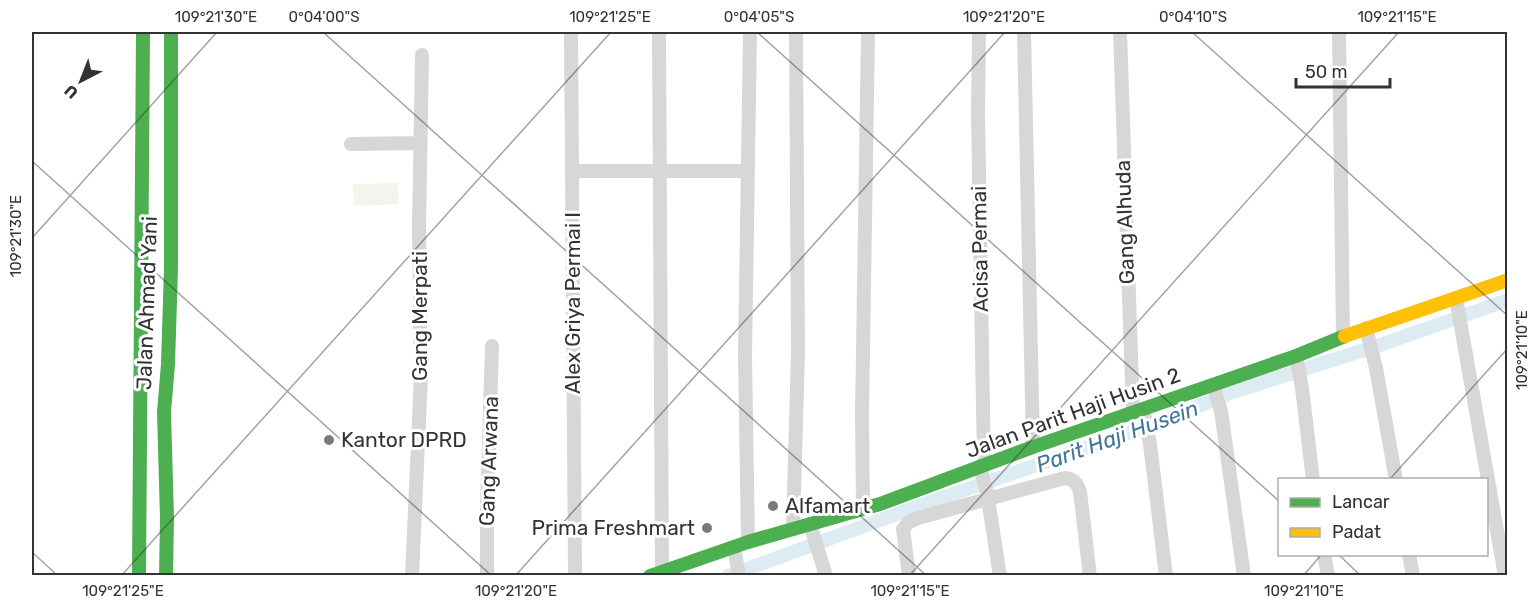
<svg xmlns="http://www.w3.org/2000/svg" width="1539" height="607" viewBox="0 0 1539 607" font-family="Rubik,sans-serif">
	<rect width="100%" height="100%" fill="#fff"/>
	<path fill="#f1f5ed" d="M 398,183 L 399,204 L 354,206 L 353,184 Z"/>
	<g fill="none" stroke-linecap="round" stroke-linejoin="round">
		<path stroke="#ddebf3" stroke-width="14" d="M 728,576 L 913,508 L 1163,421 L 1230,393 L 1383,344 L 1508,300"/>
		<path stroke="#d7d7d7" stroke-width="14" d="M 571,32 L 575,576
			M 659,32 L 662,572
			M 979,32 L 978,114 L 984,467
			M 1024,32 L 1033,447
			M 1120,32 L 1133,413
			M 1339,32 L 1343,337
			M 351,144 L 421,143
			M 572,171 L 748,171
			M 1456,298 L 1505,576
			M 1366,328 L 1376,368 L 1396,480
			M 1296,356 L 1302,388 L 1313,480
			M 1213,385 L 1221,411 L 1244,576
			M 1143,409 L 1150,444 L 1166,576
			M 980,468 L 987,492 L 1000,576
			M 863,508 L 862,415 L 868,32
			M 810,524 L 826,576
			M 793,529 L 798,351 L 796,32
			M 748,542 L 745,356 L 750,32
			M 734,547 L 739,576
			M 1324,554 L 1328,576
			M 1409,554 L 1413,576
			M 412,576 L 421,376 L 419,227 L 422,55
			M 487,576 L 487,507 L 492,346
			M 909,576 L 903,529 L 909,522 L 918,518 L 1065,478 C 1074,479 1077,483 1080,492 L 1090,576"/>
		<path stroke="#4caf50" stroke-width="14" d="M 139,576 L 143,32
			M 166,576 L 167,518 L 164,412 L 168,364 L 171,268 L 171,32
			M 650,576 L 748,542 L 880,504 L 1033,447 L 1296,356 L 1345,336"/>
		<path stroke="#ffc107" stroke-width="14" d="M 1345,336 L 1508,280"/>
	</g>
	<path fill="none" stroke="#333" stroke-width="1.5" stroke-opacity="0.45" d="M 323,32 L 927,576M 757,32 L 1280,502M 1192,32 L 1508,316M 32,161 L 492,576M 32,238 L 217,32M 1389,480 L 1508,348M 32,552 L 58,576M 1338,554 L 1361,576M 121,576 L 611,32M 515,576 L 1005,32M 909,576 L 1399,32M 1303,576 L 1322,554"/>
	<g fill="#7a7a7a" stroke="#fff" stroke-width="2">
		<circle cx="329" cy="440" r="6"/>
		<circle cx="773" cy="506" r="6"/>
		<circle cx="707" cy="528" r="6"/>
	</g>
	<g text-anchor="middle" stroke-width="6" stroke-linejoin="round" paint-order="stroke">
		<g font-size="21" fill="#333" stroke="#fff">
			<text transform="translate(1125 222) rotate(-92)" y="7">Gang Alhuda</text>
			<text transform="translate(980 249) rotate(-91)" y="7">Acisa Permai</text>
			<text transform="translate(147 303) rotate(-88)" y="7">Jalan Ahmad Yani</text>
			<text transform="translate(573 303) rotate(-90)" y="7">Alex Griya Permai I</text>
			<text transform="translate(420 316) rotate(-90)" y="7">Gang Merpati</text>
			<text transform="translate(1073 413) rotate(-20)" y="7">Jalan Parit Haji Husin 2</text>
			<text transform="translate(489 461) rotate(-88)" y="7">Gang Arwana</text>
		</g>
		<g font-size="21" fill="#333" stroke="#fff" text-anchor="start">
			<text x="341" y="447">Kantor DPRD</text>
			<text x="785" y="513">Alfamart</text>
			<text x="695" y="535" text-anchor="end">Prima Freshmart</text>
		</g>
		<g font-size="22" font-style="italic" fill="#3f7597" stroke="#fff">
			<text transform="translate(1117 436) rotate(-20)" y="8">Parit Haji Husein</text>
		</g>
	</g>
	<rect width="1539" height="607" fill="none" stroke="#ffffff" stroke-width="66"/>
	<rect x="1278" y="478" width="210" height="78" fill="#ffffff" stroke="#adadad" stroke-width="1.5"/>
	<rect x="1290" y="498" width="30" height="9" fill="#4caf50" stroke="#adadad" stroke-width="1.5"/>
	<text x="1332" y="508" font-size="18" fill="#333333">Lancar</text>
	<rect x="1290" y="528" width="30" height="9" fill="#ffc107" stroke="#adadad" stroke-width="1.5"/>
	<text x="1332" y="538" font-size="18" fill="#333333">Padat</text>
	<g transform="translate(81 81) rotate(222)" stroke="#ffffff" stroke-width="4.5" paint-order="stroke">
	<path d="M0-4.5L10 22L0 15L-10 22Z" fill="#333333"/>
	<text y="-9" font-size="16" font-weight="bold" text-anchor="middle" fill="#333333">U</text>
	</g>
	<path d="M1296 78v9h94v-9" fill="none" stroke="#333333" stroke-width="3"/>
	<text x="1305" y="78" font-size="18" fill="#333333" stroke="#ffffff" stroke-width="4.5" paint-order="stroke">50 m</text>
	<rect x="33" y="33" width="1473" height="541" fill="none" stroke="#333" stroke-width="2"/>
	<g font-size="15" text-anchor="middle" fill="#333">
		<text x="216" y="22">109°21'30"E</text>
		<text x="324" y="22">0°04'00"S</text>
		<text x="610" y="22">109°21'25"E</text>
		<text x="759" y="22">0°04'05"S</text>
		<text x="1004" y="22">109°21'20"E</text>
		<text x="1193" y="22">0°04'10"S</text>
		<text x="1397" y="22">109°21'15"E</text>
		<text transform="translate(16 236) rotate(-90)" y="5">109°21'30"E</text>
		<text transform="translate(1522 350) rotate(-90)" y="5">109°21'10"E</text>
		<text x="123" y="596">109°21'25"E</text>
		<text x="516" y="596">109°21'20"E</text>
		<text x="910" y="596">109°21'15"E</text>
		<text x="1304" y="596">109°21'10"E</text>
	</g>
</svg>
